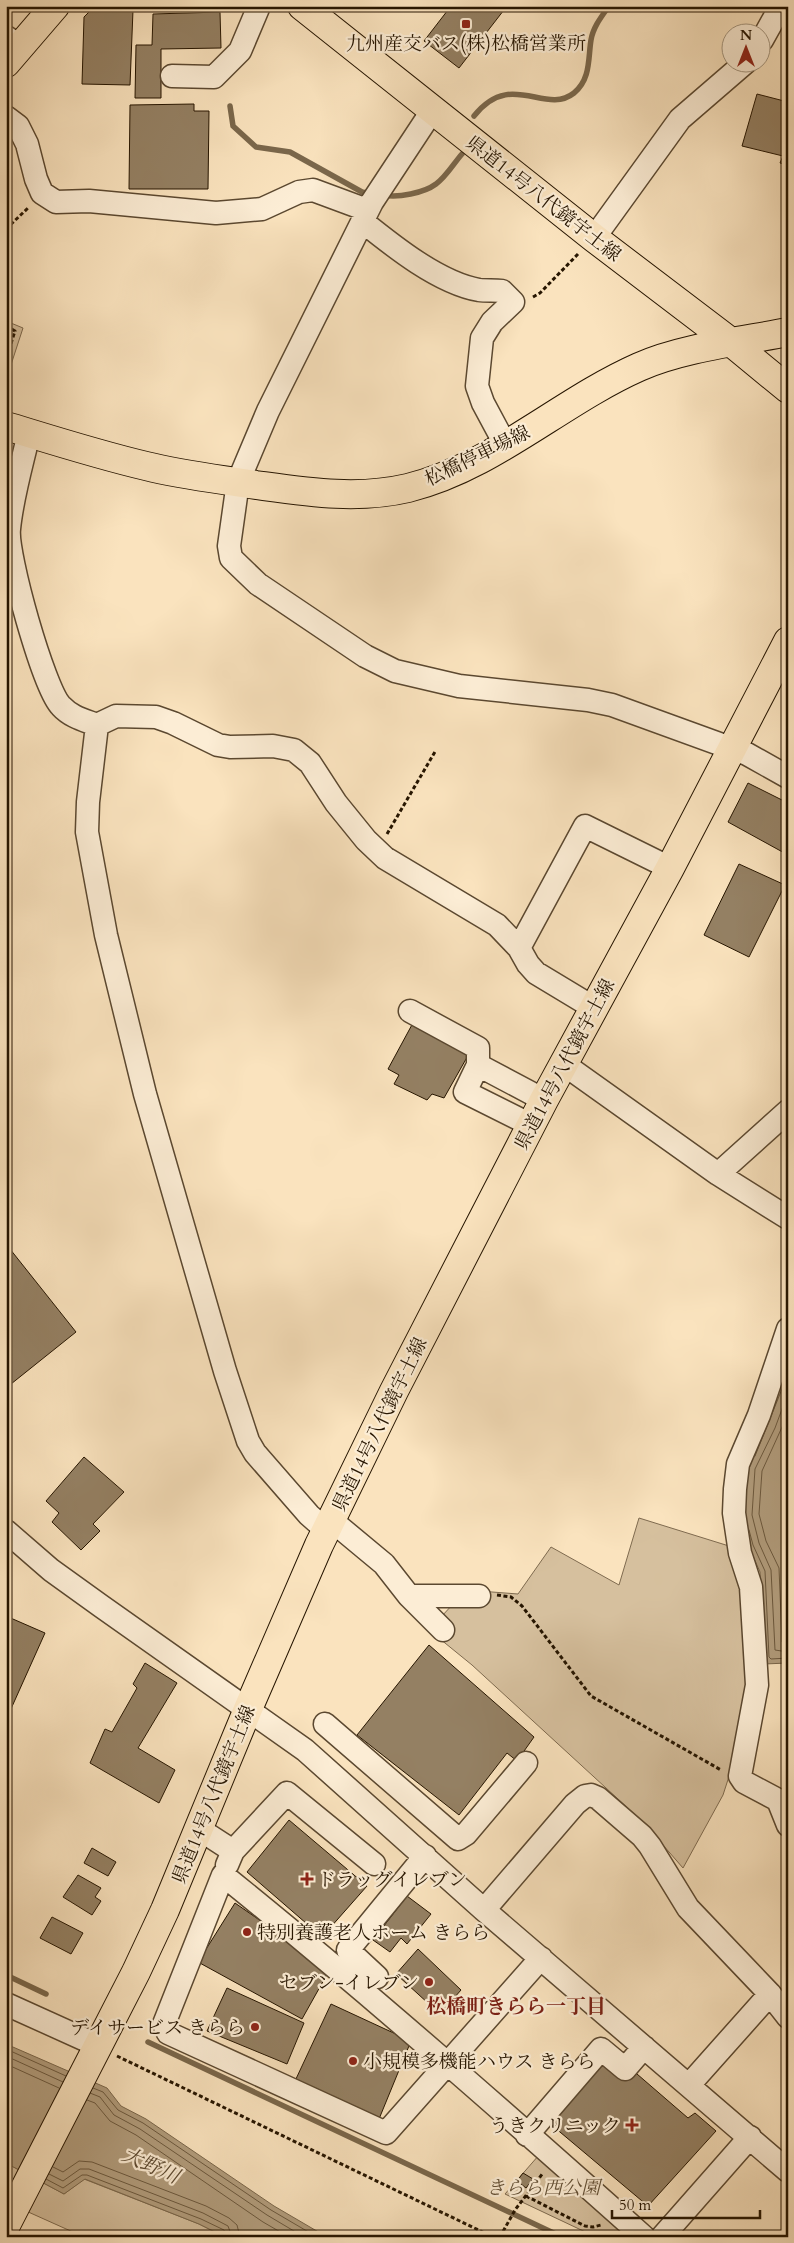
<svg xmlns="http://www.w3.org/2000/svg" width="794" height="2243" viewBox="0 0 794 2243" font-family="Cardo,'Noto Serif JP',serif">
	<rect width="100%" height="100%" fill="#fae3be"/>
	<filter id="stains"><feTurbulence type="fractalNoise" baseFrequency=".004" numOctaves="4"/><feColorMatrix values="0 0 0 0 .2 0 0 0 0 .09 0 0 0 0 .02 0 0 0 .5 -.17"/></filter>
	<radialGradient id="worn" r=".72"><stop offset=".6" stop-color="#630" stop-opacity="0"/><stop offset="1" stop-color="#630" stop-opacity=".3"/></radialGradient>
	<path fill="#d6c09e" stroke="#7e6a4f" d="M 6,321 L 23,328 L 6,380 Z
		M 639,1518 L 729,1546 L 745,1593 L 749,1694 L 734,1761 L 723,1795 L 683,1868 L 642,1821 L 472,1665 L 429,1630 L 466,1590 L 518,1594 L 551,1547 L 619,1585 Z
		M 539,2155 L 628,2231 L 626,2237 L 596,2237 L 505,2194 Z
		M 6,2163 L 64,2194 L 84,2179 L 199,2224 L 225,2237 L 84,2237 L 6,2202 Z"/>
	<path fill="#b29d7d" stroke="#7a674b" d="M 788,1359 L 788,1663 L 764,1664 L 760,1572 L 749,1547 L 741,1517 L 744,1465 Z
		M 6,2044 L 107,2088 L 121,2106 L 146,2119 L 274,2206 L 327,2237 L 225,2237 L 199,2224 L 85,2179 L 64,2194 L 6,2163 Z"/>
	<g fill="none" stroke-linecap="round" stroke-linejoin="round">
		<path stroke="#6c593e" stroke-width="1" d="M 788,1393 L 775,1428 L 755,1469 L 752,1515 L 759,1543 L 771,1570 L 775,1650 L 788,1652
			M 788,1414 L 762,1471 L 759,1514 L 766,1541 L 779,1568 L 782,1642 L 788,1644
			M 755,1456 L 788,1374
			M 749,1530 L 753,1545 L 765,1571 L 769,1657 L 771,1659 L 788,1658
			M 6,2049 L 66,2076
			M 6,2056 L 63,2082
			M 6,2064 L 59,2088
			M 93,2088 L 103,2092 L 118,2110 L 143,2123 L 271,2210 L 317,2237
			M 90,2093 L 100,2097 L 114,2115 L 140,2129 L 267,2215 L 304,2237
			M 87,2100 L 95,2103 L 110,2121 L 136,2135 L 263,2222 L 289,2237
			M 53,2167 L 63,2172 L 79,2161 L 92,2162 L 206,2206 L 229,2218 L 237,2225 L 240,2237
			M 49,2174 L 63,2181 L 80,2169 L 89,2169 L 203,2213 L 228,2226 L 232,2237
			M 46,2179 L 63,2188 L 82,2175 L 87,2175 L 201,2219 L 224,2230 L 226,2237"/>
		<path stroke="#7a674b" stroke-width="5.5" d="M 230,106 L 233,126 L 256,147 L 290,152 L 362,192 L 371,194
			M 474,116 C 511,69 545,116 574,93 C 591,79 588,58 591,40 C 593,27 602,16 609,6
			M 383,195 C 398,198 424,193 436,184 C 446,177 454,163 462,154
			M 6,1975 L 46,1994
			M 148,2042 L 562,2237"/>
	</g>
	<path fill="#948063" stroke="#261500" d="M 451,6 L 507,6 L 459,68 L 424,41 Z
		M 92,9 L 133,10 L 130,85 L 82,84 L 84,17 Z
		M 220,12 L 221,48 L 161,49 L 161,98 L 135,98 L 136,45 L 152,45 L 153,14 Z
		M 757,94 L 788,102 L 788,165 L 780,163 L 783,156 L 742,146 Z
		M 194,104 L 194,111 L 209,111 L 208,189 L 129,189 L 130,105 Z
		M 748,783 L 788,803 L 788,855 L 728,822 Z
		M 739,864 L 785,885 L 749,957 L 704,935 Z
		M 414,1021 L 470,1052 L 444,1098 L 432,1094 L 427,1100 L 394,1084 L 399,1075 L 388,1069 Z
		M 6,1244 L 76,1332 L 6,1388 Z
		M 84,1457 L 124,1492 L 93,1524 L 100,1531 L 81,1550 L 52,1522 L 59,1513 L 46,1501 Z
		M 6,1616 L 45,1633 L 6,1720 Z
		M 429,1645 L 534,1737 L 517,1761 L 507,1753 L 459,1815 L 357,1735 Z
		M 145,1663 L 177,1683 L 138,1748 L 175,1770 L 159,1803 L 90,1763 L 105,1729 L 112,1732 L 137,1688 L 133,1684 Z
		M 289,1820 L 367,1886 L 322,1937 L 247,1872 Z
		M 92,1848 L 116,1862 L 108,1876 L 84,1863 Z
		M 78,1875 L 101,1888 L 95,1897 L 101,1901 L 92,1915 L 63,1897 Z
		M 407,1896 L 431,1914 L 407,1944 L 401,1938 L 390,1952 L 373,1940 Z
		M 235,1903 L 330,1969 L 302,2019 L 198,1962 Z
		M 52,1917 L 83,1933 L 71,1954 L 40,1938 Z
		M 418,1949 L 461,1990 L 440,2014 L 396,1974 Z
		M 227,1988 L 304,2023 L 287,2064 L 207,2031 Z
		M 331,2004 L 411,2041 L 379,2119 L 295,2081 Z
		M 615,2055 L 688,2118 L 695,2113 L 716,2131 L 648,2206 L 554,2127 L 557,2124 L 537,2108 Z
		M 523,2173 L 533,2179 L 526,2188 L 517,2181 Z"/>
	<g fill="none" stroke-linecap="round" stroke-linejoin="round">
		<g stroke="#5b4830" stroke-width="25">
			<path id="minor" d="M 6,37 L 21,47
				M 762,40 L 781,6
				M 172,76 L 214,77 L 240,51 L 259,6
				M 432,111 L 372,202 L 268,411 L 238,482 L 229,546 L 231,558 L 258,584 L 365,656 L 395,671 L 459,686 L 588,700 L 612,705 L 747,754 L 788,777
				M 6,117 L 18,126 L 27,144 L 36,179 L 42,193 L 56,202 L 89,201 L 216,213 L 262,209 L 299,192 L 313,190 L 367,210
				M 362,221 C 393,246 439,283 479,290 C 486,291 495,290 502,291 L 513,302 L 492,322 L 482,338 L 477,386 L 483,403 L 505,444
				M 594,238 L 680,119 L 746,62
				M 29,433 C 22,464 12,497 9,529 C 6,554 44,689 61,706 C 71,717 84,720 97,725 L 116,716 L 156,717 L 173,723 L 218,745 L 230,747 L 273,746 L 294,750 L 310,763 L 336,803 L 366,840 L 385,858 L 497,925 L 519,948 L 528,964 L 536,973 L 594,1008
				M 97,725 L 88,802 L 87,832 L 106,935 L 145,1094 L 225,1371 L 248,1441 L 255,1453 L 309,1515 L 326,1530
				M 519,948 L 585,826 L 670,868
				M 410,1011 L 478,1048 L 478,1065
				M 565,1065 L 718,1174 L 788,1218
				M 531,1125 L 465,1092 L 478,1065 L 544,1100
				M 718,1174 L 788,1111
				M 788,1329 L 759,1415 L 738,1464 L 735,1489 L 734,1513 L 740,1553 L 751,1587 L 757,1685 L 740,1776 L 744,1782 L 778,1800 L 788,1825
				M 331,1520 L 384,1564 L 409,1596 L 479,1596
				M 6,1531 L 51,1570 L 101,1606 L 305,1750 L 484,1910 L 788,2171
				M 409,1596 L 443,1630
				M 325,1724 L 458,1839 L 466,1834 L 526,1763
				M 199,1829 L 233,1851 L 227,1865
				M 233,1851 L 287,1793 L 374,1864
				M 484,1910 L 575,1804 L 585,1796 L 591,1795 L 598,1798 L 642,1836 L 650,1846 L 688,1908 L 770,1994 L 788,2017
				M 541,1958 L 386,2133 L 168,2033 L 164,2024 L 223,1875 C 367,1991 506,2114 644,2237
				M 377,1977 L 348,1950 L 425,1856
				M 6,2004 L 99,2046
				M 689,2085 L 770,1994
				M 527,2135 L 601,2049 L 625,2069 L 644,2047
				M 662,2237 L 750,2137"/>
		</g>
		<g stroke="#261500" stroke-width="30">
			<path id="major" d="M 302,6 L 594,238 L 732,343 L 788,389
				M 6,426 C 52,440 99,455 146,466 C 182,475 219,479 256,485 C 307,492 357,500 408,488 C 493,467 560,402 639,367 C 681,348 742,341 788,332
				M 6,2225 L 136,1972 L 165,1910 L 248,1709 L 319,1545 L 394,1391 L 544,1100 L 670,868 L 788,641"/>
		</g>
		<g stroke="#261500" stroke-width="30">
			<path id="highway" d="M 6,63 L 55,6"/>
		</g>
		<path stroke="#261500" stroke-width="3" stroke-dasharray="4 2.5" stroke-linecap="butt" d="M 6,229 L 28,208
			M 533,297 L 540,293 L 579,253
			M 6,326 L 15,331 L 6,359
			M 387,834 L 436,750
			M 497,1595 L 511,1597 L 522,1606 L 591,1696 L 721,1770
			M 117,2056 L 493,2237
			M 526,2196 L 585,2226 L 593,2227 L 601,2225
			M 28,2234 L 34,2237
			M 500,2237 L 515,2210 L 543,2173"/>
		<use href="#minor" stroke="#fcedd5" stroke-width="22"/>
		<use href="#major" stroke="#fae3be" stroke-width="28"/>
		<use href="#highway" stroke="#fae3be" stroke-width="28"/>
	</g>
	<g fill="#8f2418" stroke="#fcedd5" stroke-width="2">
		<rect x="461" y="19" width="10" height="10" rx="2.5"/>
		<path d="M304.5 1871.5h5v5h5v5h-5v5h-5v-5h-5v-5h5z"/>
		<circle cx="247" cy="1932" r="5"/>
		<circle cx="429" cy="1982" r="5"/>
		<circle cx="255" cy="2027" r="5"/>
		<circle cx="353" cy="2061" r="5"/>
		<path d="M629.5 2117.5h5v5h5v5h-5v5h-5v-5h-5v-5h5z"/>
	</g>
	<g text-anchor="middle" stroke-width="4.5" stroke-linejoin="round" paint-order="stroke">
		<g font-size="19" fill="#261500" stroke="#fcedd5" text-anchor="start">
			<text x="466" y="50" text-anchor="middle">九州産交バス(株)松橋営業所</text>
			<text x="317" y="1886">ドラッグイレブン</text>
			<text x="257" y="1939">特別養護老人ホーム きらら</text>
			<text x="419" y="1989" text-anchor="end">セブン-イレブン</text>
			<text x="245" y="2034" text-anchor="end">デイサービス きらら</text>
			<text x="363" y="2068">小規模多機能ハウス きらら</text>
			<text x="621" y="2132" text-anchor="end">うきクリニック</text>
		</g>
		<g font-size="19" fill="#261500" stroke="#fcedd5">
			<text transform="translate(544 198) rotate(38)" y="7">県道14号八代鏡宇土線</text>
			<text transform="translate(477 455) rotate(-26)" y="7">松橋停車場線</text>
			<text transform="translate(564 1064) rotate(-62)" y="7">県道14号八代鏡宇土線</text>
			<text transform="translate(379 1424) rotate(-64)" y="7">県道14号八代鏡宇土線</text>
			<text transform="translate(213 1794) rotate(-68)" y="7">県道14号八代鏡宇土線</text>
		</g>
		<g font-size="19" font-style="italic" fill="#645137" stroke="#fcedd5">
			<text x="543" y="2194">きらら西公園</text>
		</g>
		<g font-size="20" font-weight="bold" fill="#7a1f14" stroke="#fcedd5">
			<text x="516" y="2013">松橋町きらら一丁目</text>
		</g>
		<g font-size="20" font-style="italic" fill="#5e4b32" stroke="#fcedd5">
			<text transform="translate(151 2165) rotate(24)" y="7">大野川</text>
		</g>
	</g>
	<rect width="794" height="2243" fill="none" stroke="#fae3be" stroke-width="25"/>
	<rect x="8" y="8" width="779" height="2228" fill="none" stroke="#261500" stroke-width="2.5"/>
	<rect x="12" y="12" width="769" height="2218" fill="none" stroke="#261500"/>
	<g transform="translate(746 48)"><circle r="24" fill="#fcedd5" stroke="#a69780"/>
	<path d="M0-4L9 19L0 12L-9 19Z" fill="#8f2418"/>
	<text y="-8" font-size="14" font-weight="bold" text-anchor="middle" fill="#261500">N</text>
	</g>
	<path d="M612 2210v8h148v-8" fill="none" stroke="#261500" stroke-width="2.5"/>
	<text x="619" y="2210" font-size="15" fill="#261500" stroke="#fcedd5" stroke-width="4" paint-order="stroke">50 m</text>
	<rect width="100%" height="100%" filter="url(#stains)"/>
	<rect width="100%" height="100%" fill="url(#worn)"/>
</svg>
